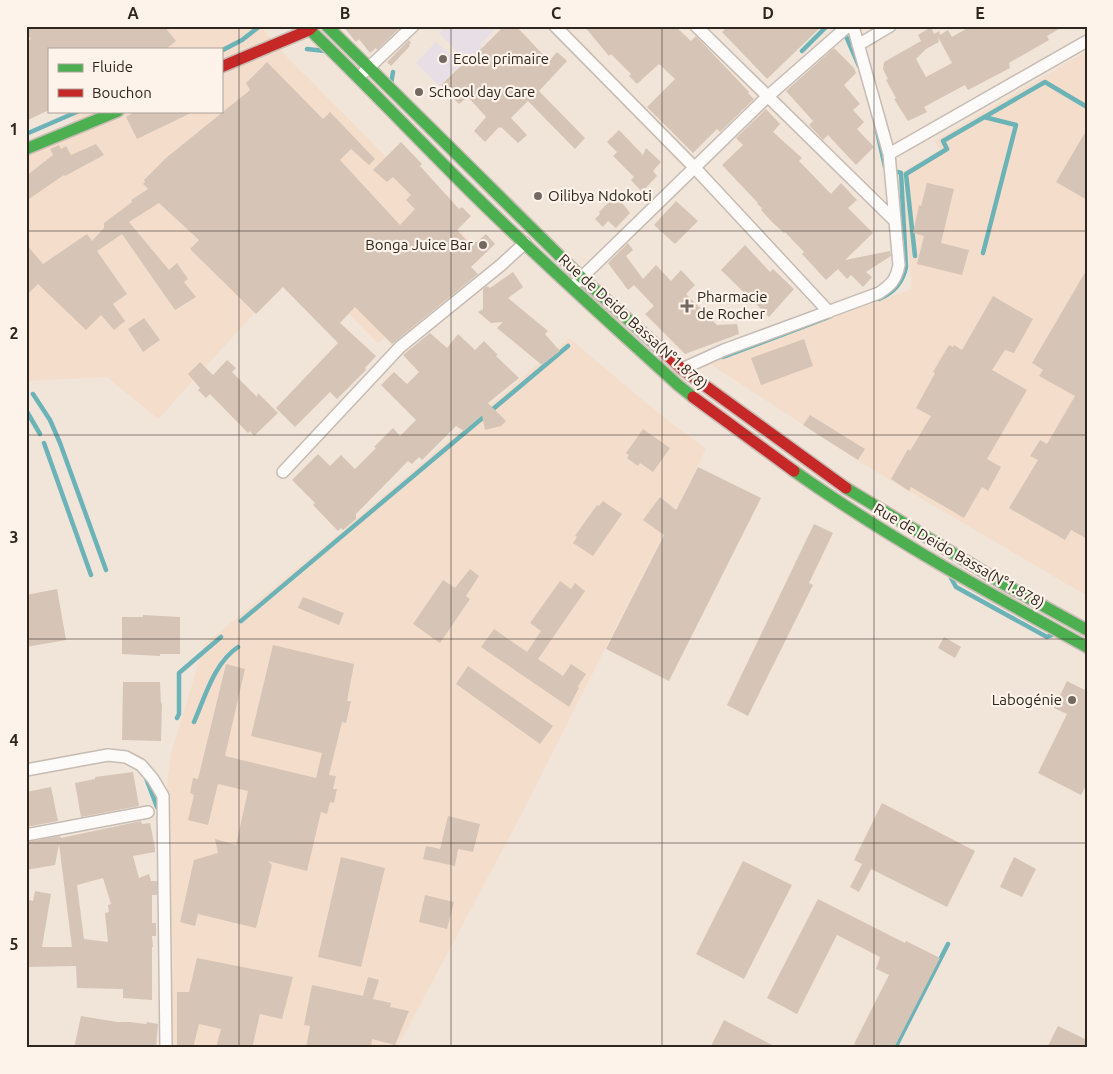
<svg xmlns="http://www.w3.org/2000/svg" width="1113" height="1074" viewBox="0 0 1113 1074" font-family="Ubuntu,sans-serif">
	<rect width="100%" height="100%" fill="#f1e4d9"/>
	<path fill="#f4ddcb" d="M 26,26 L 260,26 L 286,56 L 484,255 L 378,343 L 299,264 L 158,419 L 107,377 L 26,381 L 26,151 L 76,127 L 68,111 L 221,111 L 221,49 L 49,49 L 26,53 Z
		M 1087,51 L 1087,596 L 865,465 L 709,363 L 912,289 L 902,172 L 940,150 L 934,141 Z
		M 569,338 L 663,417 L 706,449 L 522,813 L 397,1048 L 167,1048 L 165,802 L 171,754 L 204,645 L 354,521 Z"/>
	<path fill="#e7dee6" d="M 446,26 L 451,26 L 453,28 L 455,26 L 498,26 L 480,45 L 501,67 L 492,75 L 471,54 L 439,86 L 416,63 L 436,42 L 451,55 L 456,50 L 439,33 Z"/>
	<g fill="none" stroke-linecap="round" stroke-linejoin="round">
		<path stroke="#6bb3b7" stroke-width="4.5" d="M 846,36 L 859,66
			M 307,49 L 325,51
			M 221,51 L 242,40 L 260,26
			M 802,51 L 827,26
			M 391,84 L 393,72
			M 877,131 L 885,167 L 888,168
			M 26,134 L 79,111
			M 983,253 L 1016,125 L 984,117
			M 915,256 L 906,174 L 947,149 L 943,141 L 1045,82 L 1087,107
			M 879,299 C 893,293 903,282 906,267 L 901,173 L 898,172
			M 723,357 L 829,317
			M 33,394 L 50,420 L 60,443 L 106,570
			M 26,410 L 40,434
			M 44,443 L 91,575
			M 951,578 L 956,587 L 1047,637 L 1054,634
			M 241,621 L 568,346
			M 177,718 L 179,714 L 179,673 L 221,637
			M 194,722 C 205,697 214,663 238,647
			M 146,778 L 157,807
			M 895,1048 L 948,944"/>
	</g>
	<path fill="#d6c5b6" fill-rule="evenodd" d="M 26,26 L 164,26 L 176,41 L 166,49 L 49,49 L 49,110 L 26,121 L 26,42 L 31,39 L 26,32 Z
		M 343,26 L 399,26 L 400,28 L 377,50 L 376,48 L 370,53 L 359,39 L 356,42 Z
		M 504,26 L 516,26 L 549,61 L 557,52 L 567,61 L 539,91 L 585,138 L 575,149 L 528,101 L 511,118 L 527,135 L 518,143 L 501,127 L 500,128 L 499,127 L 485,142 L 474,131 L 486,117 L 468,97 L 459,104 L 441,85 L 468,59 L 469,61 Z
		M 584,26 L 675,26 L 691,41 L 696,36 L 749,92 L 748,93 L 754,99 L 720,132 L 717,129 L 693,153 L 647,107 L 675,79 L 659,64 L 637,84 L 629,76 L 631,74 L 611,54 L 609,56 Z
		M 728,26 L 822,26 L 767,79 L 722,32 Z
		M 971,26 L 1064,26 L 1047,36 L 1049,40 L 1009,63 L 1010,68 L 968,90 L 965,85 L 924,107 L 927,112 L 908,121 L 894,99 L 896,98 L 886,80 L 888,79 L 883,69 L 884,62 L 921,41 L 918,35 L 931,27 L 934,34 L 939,31 L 940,35 L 948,30 L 952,37 ZM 938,37 L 952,63 L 926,77 L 916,59 L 926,49 L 939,42 Z
		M 409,40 L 411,43 L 409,45 L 410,46 L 391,66 L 387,62 L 385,64 Z
		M 834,48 L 854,68 L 856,73 L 844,85 L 860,104 L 853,110 L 864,122 L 857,129 L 874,147 L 856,165 L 828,135 L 823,140 L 809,125 L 813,121 L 786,91 Z
		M 267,62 L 323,119 L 330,112 L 375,159 L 369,165 L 351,149 L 340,160 L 400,225 L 415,209 L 406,200 L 411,195 L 393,177 L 387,182 L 373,170 L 401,142 L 422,164 L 420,166 L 459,209 L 462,207 L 471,216 L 457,230 L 468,242 L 477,242 L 486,234 L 495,244 L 471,267 L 478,274 L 392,344 L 355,307 L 340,323 L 376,356 L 365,368 L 366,370 L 337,399 L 330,392 L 295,427 L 276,408 L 338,343 L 283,287 L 256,314 L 190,249 L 199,240 L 159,203 L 129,222 L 169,270 L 177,263 L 188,279 L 184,282 L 196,297 L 175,310 L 122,234 L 97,251 L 127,294 L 113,304 L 125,321 L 114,330 L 101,315 L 86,330 L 38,284 L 26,296 L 26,244 L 43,264 L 87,234 L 92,241 L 104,228 L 104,223 L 132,202 L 131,200 L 148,189 L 143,184 L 145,182 L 144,180 L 166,158 L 250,90 L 246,83 Z
		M 766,109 L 780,124 L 773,132 L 802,158 L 799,161 L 831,194 L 841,183 L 857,200 L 848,208 L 873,233 L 845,260 L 890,251 L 891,256 L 866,272 L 872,277 L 863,287 L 851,275 L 847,279 L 838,269 L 826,280 L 802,254 L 804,252 L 785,232 L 784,233 L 772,222 L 761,210 L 762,208 L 757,204 L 758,203 L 722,165 L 743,145 L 736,138 Z
		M 136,111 L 195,111 L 137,139 L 126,117 Z
		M 1087,129 L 1087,200 L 1056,182 Z
		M 619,130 L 643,155 L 646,148 L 661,162 L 653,171 L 657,176 L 642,192 L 631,180 L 634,177 L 613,156 L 617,152 L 607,142 Z
		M 96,144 L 104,155 L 65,176 L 64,175 L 26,201 L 26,176 L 53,155 L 50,149 L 59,145 L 61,149 L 66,146 L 71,155 Z
		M 927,183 L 954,189 L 941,243 L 969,250 L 962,275 L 917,264 L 924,236 L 913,233 L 919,205 L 921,206 Z
		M 616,195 L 630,213 L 616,228 L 608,221 L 603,227 L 595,219 L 600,214 L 599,212 Z
		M 676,201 L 698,221 L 675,244 L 654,225 Z
		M 628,243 L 633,250 L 626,256 L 643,279 L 656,265 L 671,281 L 681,270 L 695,285 L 686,294 L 717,325 L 737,324 L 739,334 L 685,354 L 645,314 L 654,306 L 634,285 L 628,290 L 608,263 Z
		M 745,245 L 770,272 L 773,269 L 794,289 L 769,317 L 721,270 Z
		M 1087,269 L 1087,539 L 1071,530 L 1065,540 L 1009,508 L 1038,460 L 1030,456 L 1040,440 L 1047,444 L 1075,396 L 1039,376 L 1043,370 L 1032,363 Z
		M 513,272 L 523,287 L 508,298 L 548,331 L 545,334 L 560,351 L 542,365 L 497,328 L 503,322 L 491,323 L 478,312 L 483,309 L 483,289 L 487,286 L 490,288 Z
		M 993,296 L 1033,319 L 1014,353 L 1005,350 L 992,370 L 1027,390 L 987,459 L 1001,467 L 988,491 L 982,487 L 964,518 L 911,487 L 909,491 L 891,479 L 908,449 L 910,451 L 931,416 L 916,408 L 935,373 L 933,372 L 949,345 L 953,347 L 954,345 L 962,350 Z
		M 144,318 L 160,340 L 143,352 L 128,329 Z
		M 430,333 L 447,348 L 458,334 L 475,350 L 484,341 L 498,355 L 496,356 L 519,378 L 488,403 L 506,421 L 501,426 L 485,430 L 482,415 L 464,431 L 456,426 L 422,460 L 419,457 L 412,464 L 408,461 L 356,514 L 356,519 L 343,530 L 341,528 L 338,531 L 313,505 L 315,503 L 292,480 L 318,454 L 330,466 L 341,455 L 355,469 L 376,448 L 374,447 L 393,428 L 400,436 L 416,420 L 381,385 L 394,372 L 407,384 L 419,372 L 403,355 Z
		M 804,339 L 813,366 L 761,385 L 751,358 Z
		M 227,360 L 236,368 L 232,372 L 257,397 L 258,393 L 278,413 L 254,436 L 250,431 L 248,433 L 210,394 L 206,398 L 198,390 L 200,388 L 188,374 L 200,362 L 213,375 Z
		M 810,415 L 865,449 L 858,460 L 803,425 Z
		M 643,429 L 670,448 L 653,472 L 640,463 L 638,466 L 627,458 L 629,455 L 626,453 Z
		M 698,467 L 761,498 L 669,681 L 606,649 L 664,535 L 643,520 L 660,497 L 676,510 Z
		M 603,501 L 622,514 L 593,556 L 573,543 L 577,537 L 575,536 L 582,526 L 597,505 L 599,506 Z
		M 814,524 L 833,533 L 809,583 L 813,585 L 748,716 L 727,705 Z
		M 470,569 L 479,576 L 466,596 L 470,599 L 440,643 L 413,624 L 443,580 L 455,588 Z
		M 560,581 L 571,589 L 575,583 L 585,591 L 538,659 L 563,676 L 571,664 L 586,674 L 578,686 L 579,688 L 569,707 L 481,647 L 494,629 L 527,652 L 541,631 L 530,623 Z
		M 57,589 L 66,640 L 26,647 L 26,595 Z
		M 303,597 L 344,613 L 339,625 L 298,608 Z
		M 143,615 L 180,617 L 180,654 L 160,654 L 160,656 L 122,654 L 122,617 L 143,617 Z
		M 944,637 L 961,647 L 955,658 L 938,648 Z
		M 273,645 L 354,664 L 347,701 L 351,701 L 346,723 L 342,722 L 329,775 L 336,776 L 333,789 L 337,789 L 334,803 L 330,802 L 327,814 L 321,812 L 307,871 L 268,861 L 272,865 L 256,928 L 198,914 L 195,926 L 180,922 L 194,860 L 218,853 L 215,839 L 236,845 L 248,791 L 218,784 L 208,825 L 188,820 L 194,795 L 190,793 L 193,778 L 198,779 L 226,664 L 245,669 L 225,756 L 316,778 L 322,753 L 251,736 Z
		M 468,666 L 553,726 L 540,744 L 456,684 Z
		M 1067,681 L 1087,691 L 1087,784 L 1081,795 L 1038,773 L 1067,714 L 1054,708 Z
		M 123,682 L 160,682 L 161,704 L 162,703 L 161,741 L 122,740 Z
		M 133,772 L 139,806 L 81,817 L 75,783 L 95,779 L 95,777 Z
		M 51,787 L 58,821 L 26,827 L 26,792 Z
		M 882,803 L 975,851 L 947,907 L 871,869 L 859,892 L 850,887 L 862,864 L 854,860 Z
		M 448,816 L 480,824 L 473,852 L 458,849 L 455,866 L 423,859 L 426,846 L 440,849 Z
		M 141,821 L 142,824 L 150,823 L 155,848 L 155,852 L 133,856 L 139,878 L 149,874 L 151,881 L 157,881 L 157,895 L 152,895 L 152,923 L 156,923 L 156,936 L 152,936 L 153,947 L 152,947 L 152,1000 L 123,998 L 123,989 L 77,988 L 76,966 L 26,967 L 26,899 L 33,901 L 35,891 L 51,894 L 42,947 L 72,947 L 59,844 L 55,865 L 26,870 L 26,842 L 60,836 L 61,838 ZM 103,878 L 111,904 L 108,905 L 109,912 L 105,913 L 108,942 L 84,939 L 77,885 Z
		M 341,857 L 385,868 L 361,967 L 318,957 Z
		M 1014,857 L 1036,869 L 1022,897 L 1000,887 Z
		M 743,861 L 792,885 L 744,979 L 696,954 Z
		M 425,895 L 454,902 L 447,929 L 419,922 Z
		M 818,899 L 905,943 L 906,941 L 940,958 L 894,1048 L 861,1048 L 854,1044 L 889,975 L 876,969 L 880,957 L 837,935 L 797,1014 L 767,998 Z
		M 197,958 L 293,977 L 282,1019 L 260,1014 L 252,1048 L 216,1048 L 221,1029 L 199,1024 L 193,1048 L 177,1048 L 177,992 L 189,992 Z
		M 368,977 L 379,980 L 373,999 L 391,1003 L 390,1007 L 409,1011 L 395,1045 L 372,1039 L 371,1048 L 306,1048 L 310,1026 L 304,1025 L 312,985 L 363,996 Z
		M 81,1016 L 117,1022 L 130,1022 L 146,1024 L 147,1022 L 158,1024 L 156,1048 L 74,1048 Z
		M 724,1020 L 778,1048 L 710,1048 Z
		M 1058,1026 L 1087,1040 L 1087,1048 L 1047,1048 Z"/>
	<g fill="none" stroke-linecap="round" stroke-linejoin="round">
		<g stroke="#c7bcb4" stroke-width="14">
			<path id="street" d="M 555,26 L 695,168 L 829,312
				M 696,26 L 895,221
				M 858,45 L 890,26
				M 364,72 L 413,26
				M 889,154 L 1087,41
				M 577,282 L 767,97 L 848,26
				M 682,369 L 724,350 L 879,293 C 891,285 896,280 899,265 L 889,154 L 853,26
				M 283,472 L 400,347 L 501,265 L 525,243
				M 26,770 L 108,755 L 126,757 L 141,765 L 153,779 L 163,796 L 166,1048
				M 26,835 L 148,812"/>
		</g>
		<g stroke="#c7bcb4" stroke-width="14">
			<path id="fast" d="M 306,26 C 360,78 411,132 464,185 C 533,254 606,319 678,385 L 693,397
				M 327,26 L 582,278 L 665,353
				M 26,149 L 118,111
				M 794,471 C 887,537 987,592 1087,647
				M 846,488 L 1002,583 L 1087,630"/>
		</g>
		<g stroke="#c7bcb4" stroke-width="14">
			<path id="jam" d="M 221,67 L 309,30 L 313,26
				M 665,353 L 682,369 L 846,488
				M 693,397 L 794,471"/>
		</g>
		<use href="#street" stroke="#fdfbf9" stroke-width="11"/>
		<use href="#fast" stroke="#4caf50" stroke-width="11"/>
		<use href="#jam" stroke="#c62828" stroke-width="11"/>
	</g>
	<path fill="none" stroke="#2f271f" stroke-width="1" stroke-opacity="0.55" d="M 239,26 L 239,1048M 451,26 L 451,1048M 662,26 L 662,1048M 874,26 L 874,1048M 26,231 L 1087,231M 26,435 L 1087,435M 26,639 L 1087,639M 26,843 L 1087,843"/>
	<g fill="#736960" stroke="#fdf3eb" stroke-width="2">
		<circle cx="443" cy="59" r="5"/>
		<circle cx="419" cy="92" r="5"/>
		<circle cx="538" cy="196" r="5"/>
		<circle cx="483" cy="245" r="5"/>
		<path d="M684.5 298.5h5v5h5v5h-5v5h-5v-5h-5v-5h5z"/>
		<circle cx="1072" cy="700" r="5"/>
	</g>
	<g text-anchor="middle" stroke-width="4.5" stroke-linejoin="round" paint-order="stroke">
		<g font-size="15" fill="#2f271f" stroke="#fdf3eb" text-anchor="start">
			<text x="453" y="64">Ecole primaire</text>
			<text x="429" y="97">School day Care</text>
			<text x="548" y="201">Oilibya Ndokoti</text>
			<text x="473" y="250" text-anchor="end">Bonga Juice Bar</text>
			<text x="697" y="302">Pharmacie<tspan x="697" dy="17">de Rocher</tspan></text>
			<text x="1062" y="705" text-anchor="end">Labogénie</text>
		</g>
		<g font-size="15" fill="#2f271f" stroke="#fdf3eb">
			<text transform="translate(633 322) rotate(42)" y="5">Rue de Deido Bassa(N°1.878)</text>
			<text transform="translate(959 556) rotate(30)" y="5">Rue de Deido Bassa(N°1.878)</text>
		</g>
	</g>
	<rect width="1113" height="1074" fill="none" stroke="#fdf3eb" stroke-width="55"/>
	<rect x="48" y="48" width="175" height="65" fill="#fdf3eb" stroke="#aba199"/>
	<rect x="58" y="64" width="25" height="8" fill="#4caf50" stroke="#aba199"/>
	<text x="92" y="72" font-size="15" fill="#2f271f">Fluide</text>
	<rect x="58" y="89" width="25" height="8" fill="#c62828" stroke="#aba199"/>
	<text x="92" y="98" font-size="15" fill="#2f271f">Bouchon</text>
	<rect x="28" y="28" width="1058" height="1018" fill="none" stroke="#2f271f" stroke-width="2"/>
	<g font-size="16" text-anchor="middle" font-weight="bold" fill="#2f271f">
		<text x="133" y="19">A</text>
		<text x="345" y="19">B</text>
		<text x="556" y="19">C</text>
		<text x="768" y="19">D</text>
		<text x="980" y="19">E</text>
		<text x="14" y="135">1</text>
		<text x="14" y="339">2</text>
		<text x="14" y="543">3</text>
		<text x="14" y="746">4</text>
		<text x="14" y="950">5</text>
	</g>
</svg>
